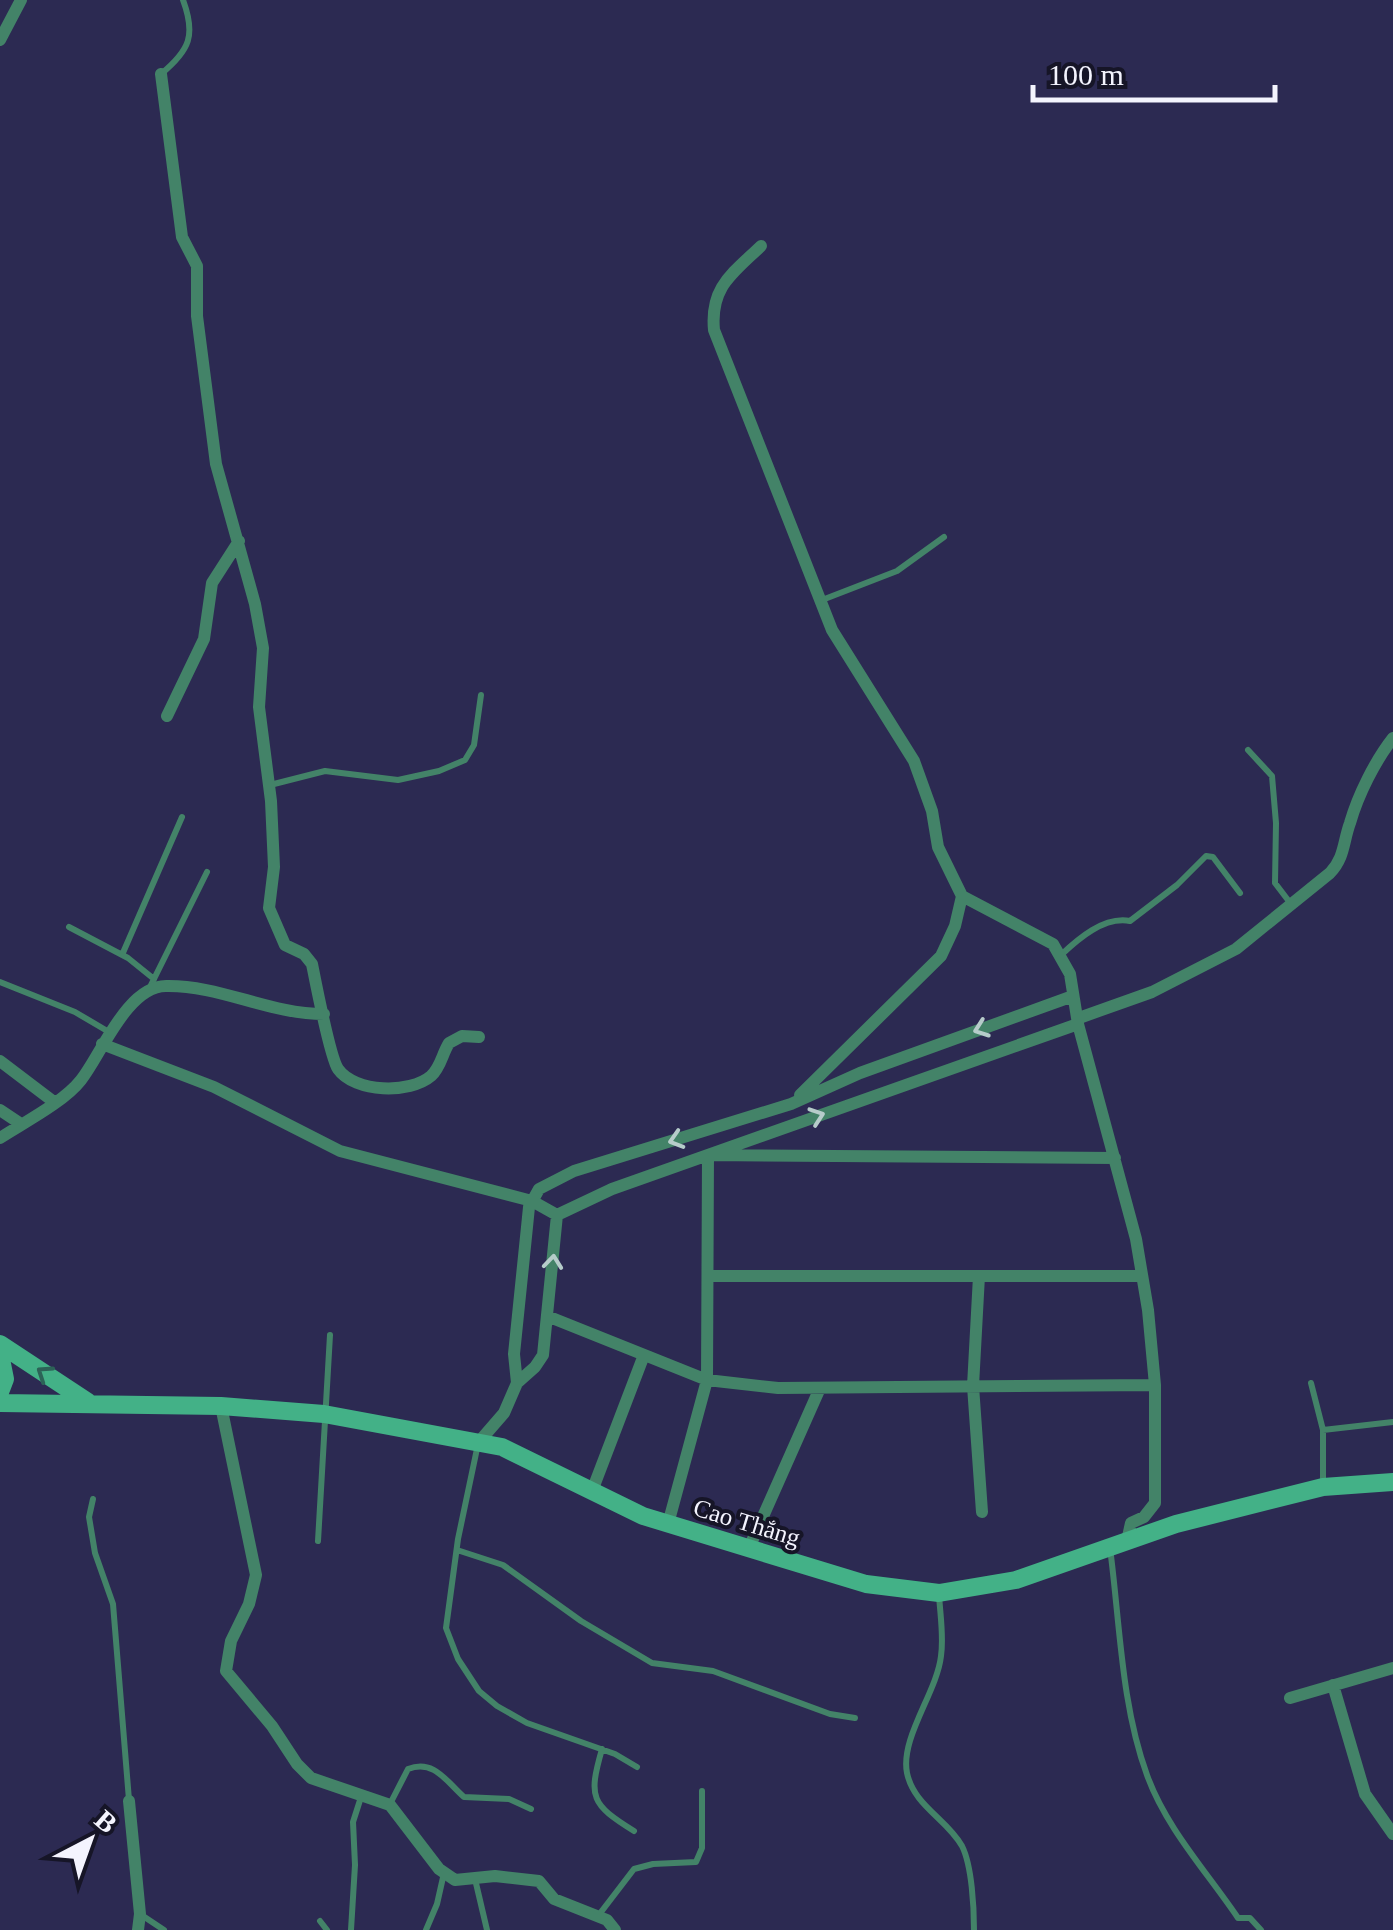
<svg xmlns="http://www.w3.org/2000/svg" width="1393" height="1930" viewBox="0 0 1393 1930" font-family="Georgia,serif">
	<rect width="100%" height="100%" fill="#2c2a52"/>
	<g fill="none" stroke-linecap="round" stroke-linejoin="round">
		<path stroke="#438368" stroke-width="6" d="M 161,74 C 190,50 196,35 183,0
			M 822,600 L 897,571 L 944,537
			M 1248,750 L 1272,776 L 1276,823 L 1275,883 L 1291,904
			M 270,785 L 325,771 L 398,780 L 439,771 L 465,760 L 474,745 L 481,695
			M 69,927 L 128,958 L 154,979
			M 122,955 L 182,817
			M 1061,955 C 1078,939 1104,916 1130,921 L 1177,885 L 1206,856 L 1213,857 L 1240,893
			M 0,982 L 75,1012 L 109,1032
			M 149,989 L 207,872
			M 1311,1383 L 1323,1430 L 1323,1486
			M 1323,1430 L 1393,1422
			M 478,1444 L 458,1539 L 446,1628 L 458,1659 L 479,1691 L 497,1706 L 527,1723 L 615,1754 L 637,1767
			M 93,1499 L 89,1517 L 95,1553 L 113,1604 L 129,1800
			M 318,1541 L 330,1335
			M 1110,1548 C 1120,1623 1121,1704 1147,1775 C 1166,1828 1207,1872 1238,1918 L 1250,1918 L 1261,1930
			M 457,1550 L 503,1565 L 581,1621 L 652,1663 L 713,1671 L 830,1714 L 855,1718
			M 939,1594 C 940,1614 944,1636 941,1656 C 937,1692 900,1738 907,1773 C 914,1806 947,1819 962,1846 C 972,1866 974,1908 974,1930
			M 602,1749 C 588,1798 591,1804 634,1831
			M 390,1804 L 408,1769 C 434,1759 446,1781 464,1797 L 509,1799 L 531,1809
			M 475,1879 L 487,1930
			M 140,1914 L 164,1930
			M 598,1916 L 634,1869 L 653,1864 L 696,1862 L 702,1848 L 702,1791
			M 320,1921 L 327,1930
			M 351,1930 L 355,1865 L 353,1822 L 362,1794
			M 426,1930 L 437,1904 L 444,1873"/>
		<path stroke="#438368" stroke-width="12" d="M 0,40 L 21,0
			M 161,74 L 182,237 L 197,266 L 197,316 L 216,464 L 255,604 L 263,648 L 259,707 L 271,801 L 274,867 L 269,908 L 285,945 L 304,954 L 312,964 C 316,984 330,1057 338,1069 C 355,1093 410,1094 431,1076 C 441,1067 442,1054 449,1043 L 462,1036 L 479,1037
			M 761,246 C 732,274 710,287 714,330 L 832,630 L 914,761 L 932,811 L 938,847 L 962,896 L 1053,944 L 1070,974 L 1078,1024 L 1136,1239 L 1148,1310 L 1155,1385 L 1155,1503 L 1144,1517 L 1131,1523 L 1127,1541
			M 167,716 L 204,639 L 212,583 L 239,541
			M 1079,1018 L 1152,992 L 1236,949 L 1330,873 C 1345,857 1343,842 1350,823 C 1358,795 1375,761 1393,738
			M 102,1044 L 214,1087 L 340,1151 L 532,1201 L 557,1215
			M 0,1061 L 54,1102
			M 800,1095 L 941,956 L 955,926 L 962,896
			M 0,1110 L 21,1124
			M 0,1138 C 23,1123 64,1102 81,1080 C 101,1055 127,986 166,986 C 220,985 269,1014 324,1014
			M 708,1276 L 1142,1276
			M 979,1276 L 973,1386 L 982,1512
			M 547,1316 L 707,1380 L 778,1388 L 1155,1385
			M 517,1383 L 535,1367 L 543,1355 L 557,1215 L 612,1189 L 1078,1024
			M 221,1406 L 256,1575 L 249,1604 L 231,1641 L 226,1671 L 272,1726 L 297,1764 L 311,1778 L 390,1805 L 439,1869 L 455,1880 L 495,1876 L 539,1881 L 554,1899 L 607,1920 L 615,1930
			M 478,1443 L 504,1413 L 517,1383 L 514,1354 L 527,1227 L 529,1207 L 539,1189 L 574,1171 L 791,1104 L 860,1073 L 1073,996
			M 592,1491 L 644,1355
			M 668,1524 L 707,1380 L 708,1155 L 1115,1158
			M 749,1548 L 820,1388
			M 1333,1685 L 1365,1794 L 1393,1834
			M 1290,1698 L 1393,1668
			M 129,1801 L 140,1914 L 138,1930"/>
		<path stroke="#43b187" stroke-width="18" d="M 0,1344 L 88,1402
			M 0,1354 L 5,1379 L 0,1392
			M 0,1403 L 221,1406 L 324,1414 L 502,1447 L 643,1516 L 866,1584 L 939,1593 L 1016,1580 L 1176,1524 L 1323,1487 L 1393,1482"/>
	</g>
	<defs><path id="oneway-chevron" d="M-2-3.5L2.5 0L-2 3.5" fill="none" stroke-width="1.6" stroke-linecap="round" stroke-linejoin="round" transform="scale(2.5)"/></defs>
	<g stroke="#b6ccca">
		<use href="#oneway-chevron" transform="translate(981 1029) rotate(160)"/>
		<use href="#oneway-chevron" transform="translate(817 1116) rotate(-19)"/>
		<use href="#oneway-chevron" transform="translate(676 1140) rotate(163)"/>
		<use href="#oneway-chevron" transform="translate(553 1262) rotate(-84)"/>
	</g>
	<use stroke="#2c6357" href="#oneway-chevron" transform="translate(44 1373) rotate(-146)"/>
	<g text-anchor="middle" stroke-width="8" stroke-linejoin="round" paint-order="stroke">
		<g font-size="25" fill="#f4f4fe" stroke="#161527">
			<text transform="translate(747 1522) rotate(17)" y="9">Cao Thắng</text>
		</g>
	</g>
	<g transform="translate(90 1840) rotate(41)" stroke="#161527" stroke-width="8" paint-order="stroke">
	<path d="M0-8L18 38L0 25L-18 38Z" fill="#f4f4fe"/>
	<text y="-15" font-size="28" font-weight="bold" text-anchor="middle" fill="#f4f4fe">B</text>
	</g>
	<path d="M1033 85v15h242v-15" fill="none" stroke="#f4f4fe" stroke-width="5"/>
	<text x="1048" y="85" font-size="30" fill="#f4f4fe" stroke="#161527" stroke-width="8" paint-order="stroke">100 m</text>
</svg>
